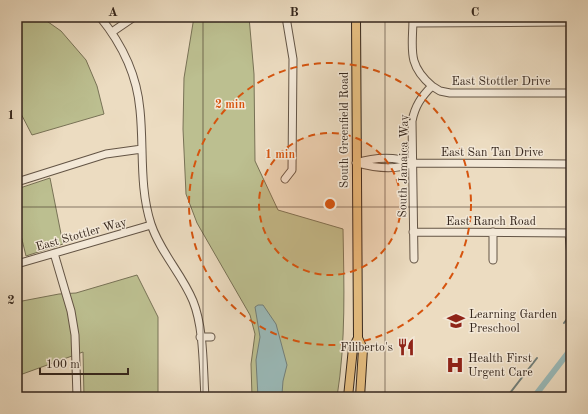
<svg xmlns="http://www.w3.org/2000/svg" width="588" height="414" viewBox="0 0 588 414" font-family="'Old Standard TT',serif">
	<rect width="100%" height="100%" fill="#ecdcc1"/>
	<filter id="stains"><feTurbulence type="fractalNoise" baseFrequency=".005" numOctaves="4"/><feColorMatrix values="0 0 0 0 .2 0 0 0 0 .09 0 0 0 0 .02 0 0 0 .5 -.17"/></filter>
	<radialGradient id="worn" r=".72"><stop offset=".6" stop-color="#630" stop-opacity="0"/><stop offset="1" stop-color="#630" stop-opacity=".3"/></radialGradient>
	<path fill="#bcbf90" stroke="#787256" d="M 17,17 L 41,17 L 61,31 L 86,60 L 97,86 L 104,114 L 32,135 L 17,106 Z
		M 194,17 L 249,17 L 254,74 L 255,161 L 278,210 L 343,229 C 344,285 346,341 337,397 L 252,397 L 251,364 L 255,334 L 250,315 L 197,223 L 186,194 L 183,129 L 184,78 Z
		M 50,178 L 63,244 L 26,256 L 17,219 L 17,189 Z
		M 137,275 L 158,317 L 158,397 L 84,397 L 83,352 L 17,376 L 17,302 L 59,294 L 76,293 Z"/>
	<path fill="#9abab9" stroke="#727f7a" d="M 258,305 L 263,305 L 276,324 L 287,365 L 283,381 L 282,394 L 285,397 L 258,397 L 256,360 L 260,337 L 255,307 Z"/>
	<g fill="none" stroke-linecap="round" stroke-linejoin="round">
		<path stroke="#727f7a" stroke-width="2" d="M 564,323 L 571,314
			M 507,397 L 537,358"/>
		<path stroke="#9abab9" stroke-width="6" d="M 534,397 L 571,349"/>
		<g stroke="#635445" stroke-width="9">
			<path id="minor" d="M 100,17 C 122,44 137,75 140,110 C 144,148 139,187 151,224 C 160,252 182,274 193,301 C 204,328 203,368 205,397
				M 413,17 C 413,48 406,64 432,86 C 421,97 415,106 412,121 L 414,259
				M 413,23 L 569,22
				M 112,32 L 134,17
				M 432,86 L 440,91 L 450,93 L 571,93
				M 356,163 C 375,157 394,156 413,163 L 571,164
				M 357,163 C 375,168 395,171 413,163
				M 285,179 L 292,170 L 293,59 L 286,17
				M 17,182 L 106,154 L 142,149
				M 413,232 L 571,233
				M 493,232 L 493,260
				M 569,233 L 571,257
				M 54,253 L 71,311 L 75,335 L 77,397
				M 17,264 L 151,225
				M 200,337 L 211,337"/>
		</g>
		<g stroke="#35261c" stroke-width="10">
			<path id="major" d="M 356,17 L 358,338 L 363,349 L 360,397
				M 348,397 L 353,348 L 358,338"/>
		</g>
		<use href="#minor" stroke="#f3e8d7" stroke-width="7"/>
		<use href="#major" stroke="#e6be80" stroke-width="8"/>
	</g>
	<path fill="none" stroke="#35261c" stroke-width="1" stroke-opacity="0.55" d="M 203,17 L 203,397M 385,17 L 385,397M 17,207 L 571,207"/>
	<circle cx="330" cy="204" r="71" fill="#d6540e" fill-opacity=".12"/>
	<g fill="none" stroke="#d6540e" stroke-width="2" stroke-dasharray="7 5">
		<circle cx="330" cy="204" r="71"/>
		<circle cx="330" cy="204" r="141"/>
	</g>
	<defs>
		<g id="school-bare" transform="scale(1.38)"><path d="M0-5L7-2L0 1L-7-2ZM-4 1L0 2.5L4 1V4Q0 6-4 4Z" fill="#8f2418" stroke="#f3e8d7" stroke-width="2.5" paint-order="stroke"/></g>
		<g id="restaurant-bare" transform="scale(1.38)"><path d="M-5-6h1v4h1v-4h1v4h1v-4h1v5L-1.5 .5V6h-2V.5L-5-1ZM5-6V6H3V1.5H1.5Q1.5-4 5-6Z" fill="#8f2418" stroke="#f3e8d7" stroke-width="2.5" paint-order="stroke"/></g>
		<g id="hospital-bare" transform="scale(1.38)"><path d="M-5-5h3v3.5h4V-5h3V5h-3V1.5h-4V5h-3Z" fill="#8f2418" stroke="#f3e8d7" stroke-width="2.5" paint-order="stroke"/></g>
	</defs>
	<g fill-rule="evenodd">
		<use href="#school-bare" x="456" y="321"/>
		<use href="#restaurant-bare" x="406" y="347"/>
		<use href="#hospital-bare" x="455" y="365"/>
	</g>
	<g text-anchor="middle" stroke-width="3" stroke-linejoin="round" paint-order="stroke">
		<g font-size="12" fill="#35261c" stroke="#f3e8d7">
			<text x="501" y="85">East Stottler Drive</text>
			<text transform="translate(344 130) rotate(-90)" y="4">South Greenfield Road</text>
			<text x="492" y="156">East San Tan Drive</text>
			<text transform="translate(403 166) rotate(-89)" y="4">South Jamaica Way</text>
			<text x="491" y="225">East Ranch Road</text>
			<text transform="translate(81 234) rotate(-16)" y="4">East Stottler Way</text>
		</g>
		<g font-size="12" fill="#35261c" stroke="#f3e8d7" text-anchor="start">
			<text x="469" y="318">Learning Garden<tspan x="469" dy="14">Preschool</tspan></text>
			<text x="393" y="351" text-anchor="end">Filiberto's</text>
			<text x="468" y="362">Health First<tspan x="468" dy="14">Urgent Care</tspan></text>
		</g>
	</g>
	<circle cx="330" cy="204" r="6" fill="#d6540e" stroke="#f3e8d7" stroke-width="2"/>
	<g font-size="12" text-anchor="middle" font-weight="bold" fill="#d6540e" stroke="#f3e8d7" stroke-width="3" stroke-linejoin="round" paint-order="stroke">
		<text x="230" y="108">2 min</text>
		<text x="280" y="158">1 min</text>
	</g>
	<rect width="588" height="414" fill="none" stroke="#ecdcc1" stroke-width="44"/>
	<path d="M40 368v6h88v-6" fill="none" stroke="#35261c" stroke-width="2"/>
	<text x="46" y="368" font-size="12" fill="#35261c" stroke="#f3e8d7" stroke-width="3" paint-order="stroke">100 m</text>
	<rect x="22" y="22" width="544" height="370" fill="none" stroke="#35261c" stroke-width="1.5"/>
	<g font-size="13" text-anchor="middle" font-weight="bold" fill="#35261c">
		<text x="113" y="16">A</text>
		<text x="294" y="16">B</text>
		<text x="475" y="16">C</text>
		<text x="11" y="119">1</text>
		<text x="11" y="304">2</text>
	</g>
	<rect width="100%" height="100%" filter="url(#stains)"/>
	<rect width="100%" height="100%" fill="url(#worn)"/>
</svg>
